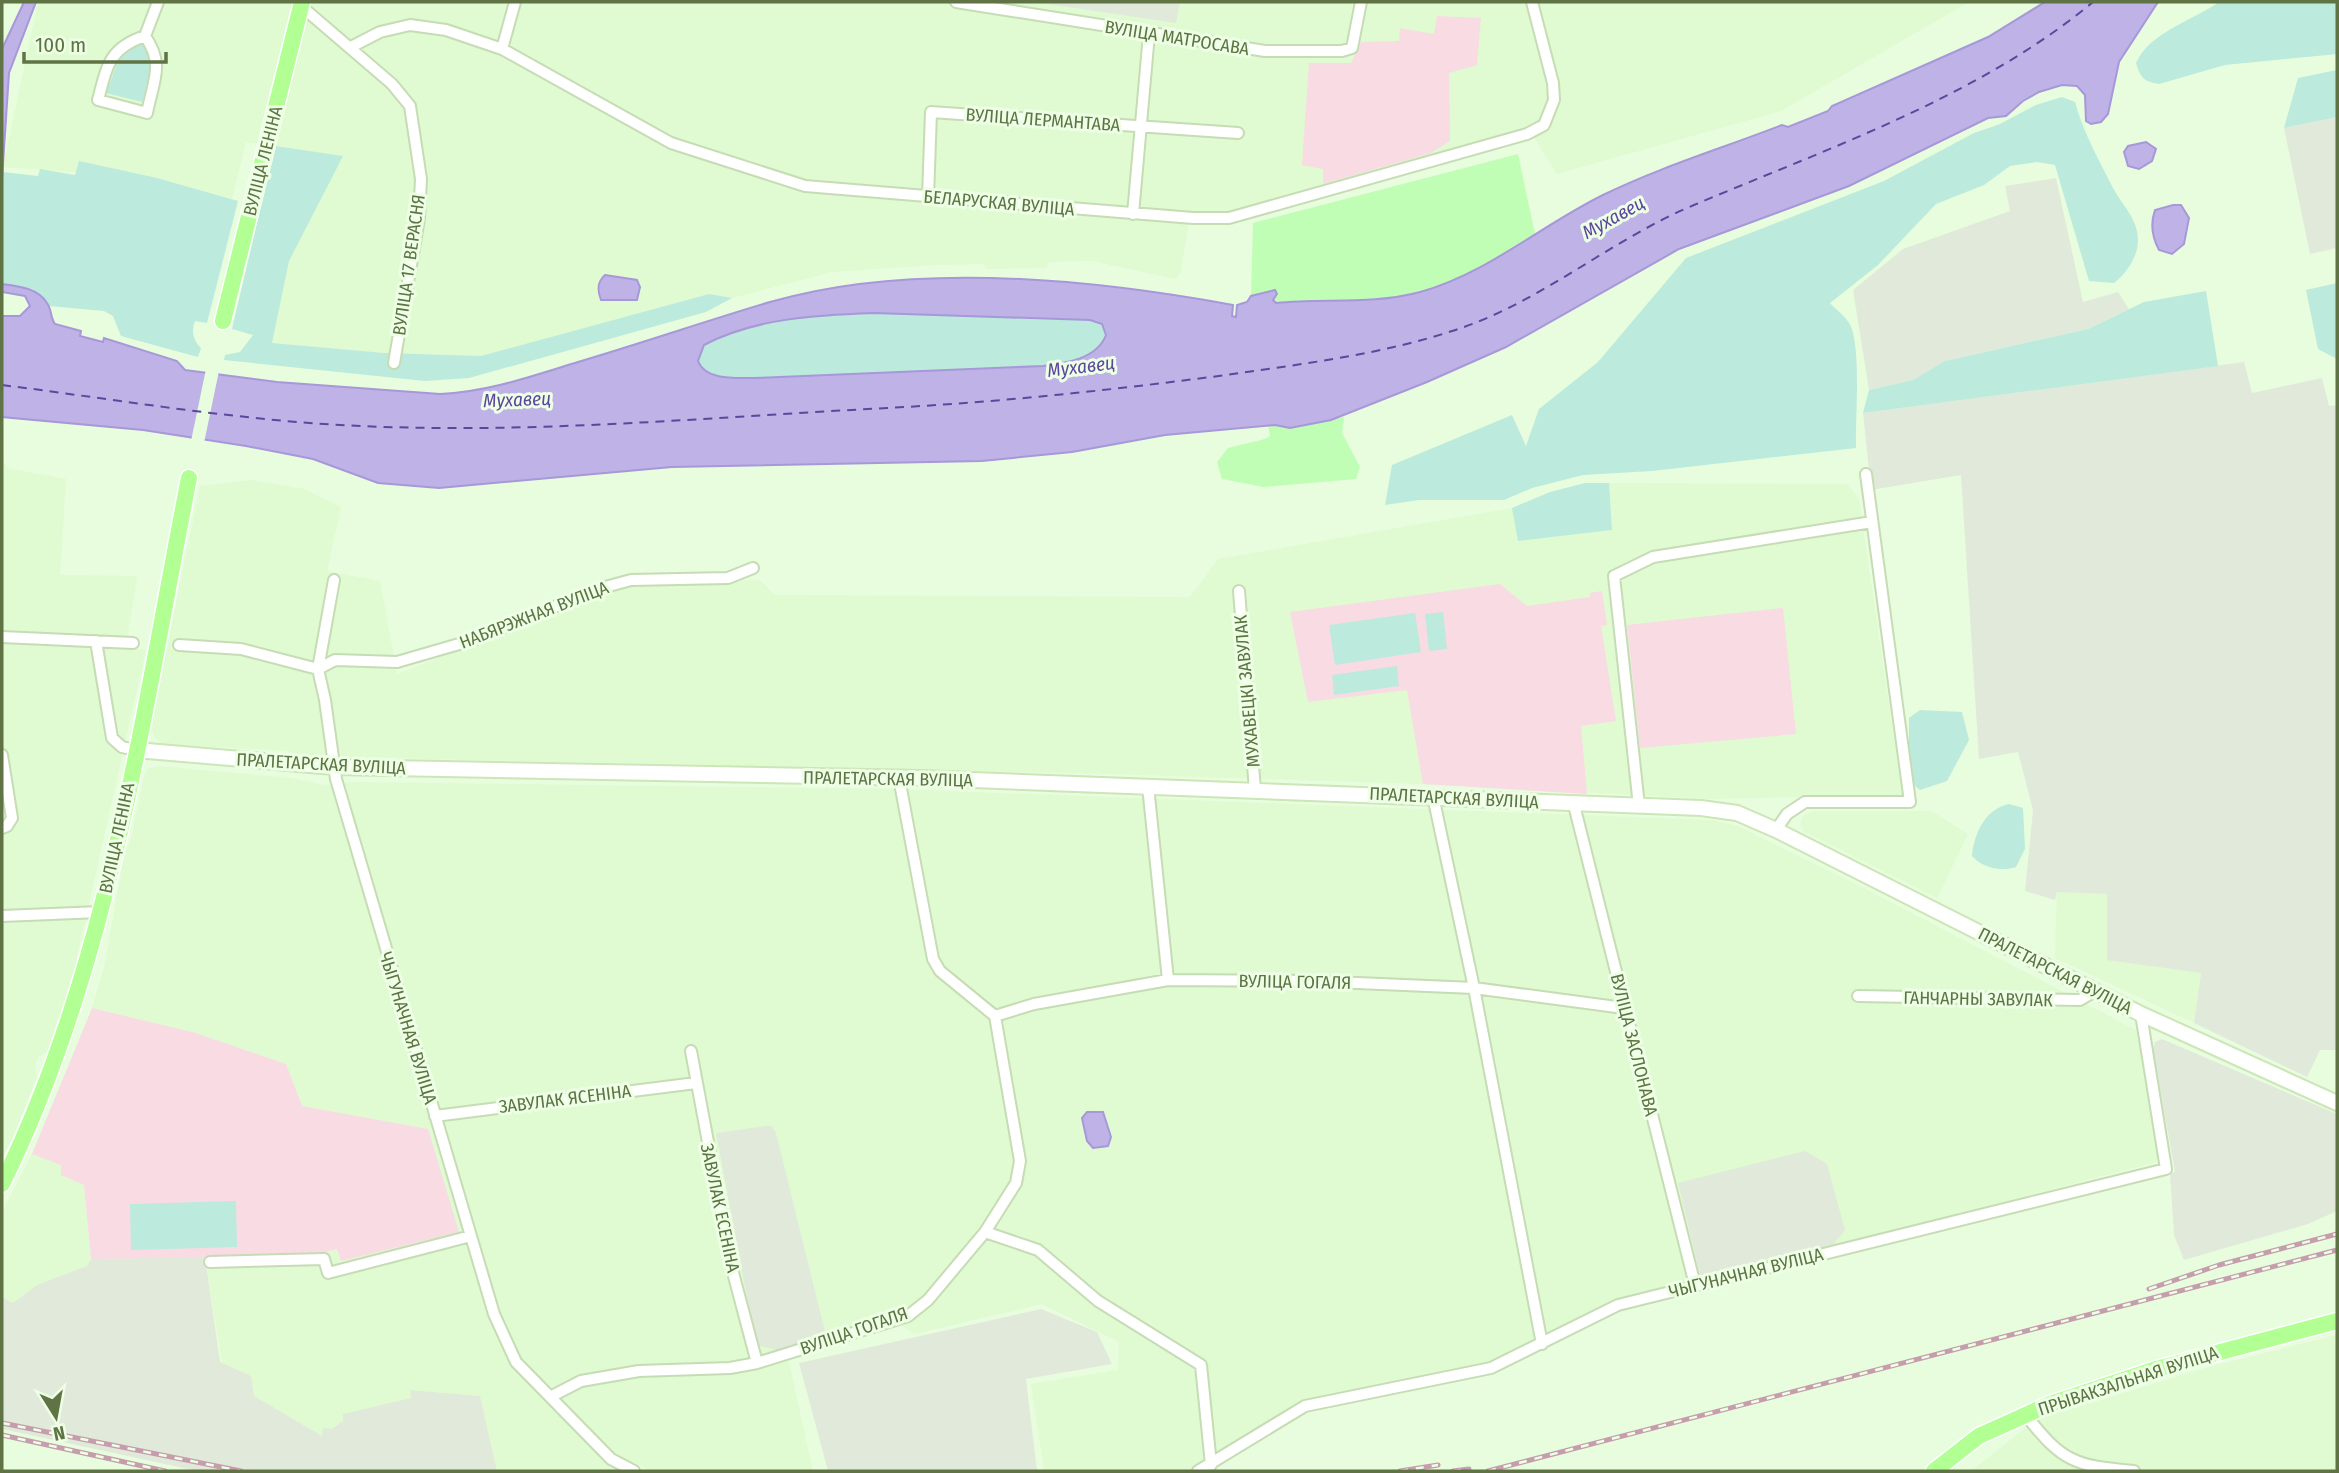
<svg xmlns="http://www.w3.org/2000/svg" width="2339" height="1473" viewBox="0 0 2339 1473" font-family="'Fira Sans Condensed',sans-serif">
	<rect width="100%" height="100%" fill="#e7fdde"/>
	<path fill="#e0fad2" d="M 38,2 L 289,2 L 307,6 L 308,2 L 1969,2 L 1781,111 L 1557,174 L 1528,128 L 1237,212 L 1191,211 L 1180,274 L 1175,279 L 1093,261 L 1049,262 L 1046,268 L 986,269 L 984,264 L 935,265 L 832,272 L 732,298 L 709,294 L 481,356 L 384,353 L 272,343 L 289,261 L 342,156 L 246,142 L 232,199 L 157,178 L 3,167 Z
		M 2,460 L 7,468 L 66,479 L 60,575 L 137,576 L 126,647 L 146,650 L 72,979 L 54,1035 L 47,1052 L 38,1057 L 35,1066 L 37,1076 L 12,1140 L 2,1158 Z
		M 251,480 L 304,489 L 341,507 L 327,571 L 380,581 L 397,674 L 630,582 L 760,580 L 775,595 L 1190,597 L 1218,559 L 1512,508 L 1518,541 L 1612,530 L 1609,483 L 1848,484 L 1859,500 L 1902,795 L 1714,799 L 1423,784 L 1108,774 L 299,756 L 287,751 L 164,744 L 154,737 L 151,726 L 200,486 Z
		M 158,766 L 291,778 L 325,785 L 350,782 L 895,789 L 1712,820 L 1738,826 L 1864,888 L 2136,1030 L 2160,1157 L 2156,1162 L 1619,1303 L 1489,1372 L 1290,1411 L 1189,1471 L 1044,1471 L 1031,1384 L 1118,1370 L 1119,1342 L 1042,1304 L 914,1334 L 898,1322 L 786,1349 L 813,1471 L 649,1471 L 634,1462 L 614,1471 L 497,1471 L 480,1396 L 411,1390 L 412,1398 L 344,1414 L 343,1421 L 323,1437 L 253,1396 L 251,1376 L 222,1363 L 205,1257 L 313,1256 L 338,1249 L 342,1261 L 428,1129 L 301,1106 L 286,1064 L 196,1033 L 92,1008 L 104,968 L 123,861 L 131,838 L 144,776 L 147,769 Z
		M 1814,811 L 1931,811 L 1968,834 L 1937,898 L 1803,831 L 1800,824 L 1803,816 Z
		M 2057,892 L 2108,894 L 2201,973 L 2194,1023 L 2055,958 Z
		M 32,1154 L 62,1165 L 62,1175 L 84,1185 L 91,1259 L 88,1266 L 37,1285 L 13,1304 L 2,1297 L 2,1212 Z
		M 2337,1335 L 2337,1471 L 1971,1471 L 2036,1420 L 2205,1368 Z"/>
	<path fill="#e1eada" d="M 1034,2 L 1180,2 L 1176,23 Z
		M 2337,117 L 2337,248 L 2310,254 L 2284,128 Z
		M 2056,178 L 2083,302 L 2118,292 L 2129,309 L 2088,329 L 1945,361 L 1913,380 L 1869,390 L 1853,290 L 1903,249 L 2010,211 L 2005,186 Z
		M 2244,362 L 2252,393 L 2322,378 L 2329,406 L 2337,405 L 2337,1050 L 2320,1050 L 2307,1077 L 2194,1023 L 2201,973 L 2107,960 L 2107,894 L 2057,892 L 2055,900 L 2025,891 L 2033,810 L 2018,752 L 1979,759 L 1961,475 L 1871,490 L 1863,413 Z
		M 2162,1039 L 2337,1114 L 2337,1211 L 2308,1224 L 2184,1260 L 2174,1235 L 2170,1173 L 2175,1172 L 2153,1049 L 2155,1042 Z
		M 766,1126 L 772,1126 L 776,1133 L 826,1336 L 777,1350 L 756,1345 L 716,1133 Z
		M 1805,1151 L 1827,1164 L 1845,1230 L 1834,1244 L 1700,1276 L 1678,1183 Z
		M 205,1257 L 220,1362 L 251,1376 L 254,1396 L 322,1436 L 323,1428 L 332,1429 L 343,1421 L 343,1414 L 411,1398 L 410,1390 L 480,1396 L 497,1471 L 197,1471 L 2,1429 L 2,1297 L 13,1303 L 37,1285 L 87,1266 L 91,1259 Z
		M 1041,1309 L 1097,1332 L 1112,1364 L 1026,1379 L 1037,1471 L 828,1471 L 799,1363 Z"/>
	<path fill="#f9dbe3" d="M 1437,16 L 1481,18 L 1477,65 L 1449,73 L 1450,141 L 1431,153 L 1323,184 L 1323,169 L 1302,165 L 1309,63 L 1351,63 L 1361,42 L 1399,41 L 1400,28 L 1434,34 Z
		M 1500,584 L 1527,606 L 1590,597 L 1590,593 L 1602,591 L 1607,625 L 1601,626 L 1616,721 L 1581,726 L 1587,794 L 1423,784 L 1407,690 L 1308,702 L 1290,612 Z
		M 1783,608 L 1796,734 L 1640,748 L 1627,625 Z
		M 92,1008 L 196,1033 L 286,1064 L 302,1106 L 428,1129 L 459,1232 L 341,1261 L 337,1249 L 313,1256 L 91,1259 L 84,1185 L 61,1175 L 61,1165 L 32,1154 Z"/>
	<path fill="#bceadc" d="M 2219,2 L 2337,2 L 2337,54 L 2225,65 L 2159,84 C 2144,82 2140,77 2136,63 C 2150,32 2192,21 2219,2 Z
		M 138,41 L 144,43 L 152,70 L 142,102 L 106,93 L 119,59 Z
		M 2337,70 L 2337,117 L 2284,128 L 2298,78 Z
		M 2062,97 L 2075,102 C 2083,132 2099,160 2113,188 C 2122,205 2139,220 2138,242 C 2137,258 2126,274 2114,283 L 2089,281 L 2055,165 L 2037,162 L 2010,166 L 1984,185 L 1936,204 L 1878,265 L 1830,303 C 1835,309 1844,315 1849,323 C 1862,343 1855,421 1856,448 L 1652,471 L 1583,475 L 1532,488 L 1504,500 L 1419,500 L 1385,505 L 1392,465 L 1512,415 L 1526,446 L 1539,409 L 1598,362 L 1686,258 L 1884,181 L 1974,133 L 2000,124 L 2036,105 Z
		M 275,146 L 343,156 L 289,261 L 272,343 L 384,353 L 481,356 L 709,294 L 732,298 L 706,312 L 469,378 L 425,381 L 224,360 L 225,355 L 240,352 L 253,335 L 232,329 Z
		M 79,161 L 157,178 L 238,201 L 207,323 L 195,321 C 191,331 193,340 201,348 L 198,357 L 121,336 L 113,316 L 104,311 L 49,306 L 33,291 L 2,284 L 2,172 L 38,176 L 40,169 L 75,175 Z
		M 2337,283 L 2337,359 L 2318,349 L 2306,290 Z
		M 2206,291 L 2218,366 L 1863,413 L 1869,390 L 1913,380 L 1945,361 L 2088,329 L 2144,302 Z
		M 874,313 L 1090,320 L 1103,324 L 1107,335 C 1097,359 1066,363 1043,366 L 755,378 C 736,378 706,381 698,361 L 704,345 C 755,318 818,315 874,313 Z
		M 1585,483 L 1609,483 L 1612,530 L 1518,541 L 1512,508 L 1550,492 Z
		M 1443,612 L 1447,649 L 1429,651 L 1425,614 Z
		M 1415,613 L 1421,652 L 1335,665 L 1329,625 Z
		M 1397,666 L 1399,686 L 1334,695 L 1332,675 Z
		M 1920,710 L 1962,712 L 1969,740 L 1947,781 L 1920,790 L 1914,785 L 1909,766 L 1909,718 Z
		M 2009,804 L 2023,808 L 2025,849 L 2016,867 C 2001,872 1983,868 1972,856 C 1974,834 1985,809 2009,804 Z
		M 236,1201 L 237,1247 L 131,1250 L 130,1204 Z"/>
	<path fill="#c0feb6" d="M 1518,154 L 1535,234 C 1479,272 1425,297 1357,302 C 1330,304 1303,300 1276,303 L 1273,300 L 1277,294 L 1266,292 L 1251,296 L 1253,223 Z
		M 1344,417 L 1342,433 L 1360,467 L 1356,479 L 1264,487 L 1222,479 L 1217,462 L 1228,448 L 1265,439 L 1270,436 L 1268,425 L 1298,427 Z"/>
	<path fill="#beb2e6" stroke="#a798d9" stroke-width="2" fill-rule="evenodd" d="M 24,2 L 36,2 L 9,73 L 2,179 L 2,49 Z
		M 2045,2 L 2158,2 L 2119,62 L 2108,114 L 2101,122 L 2091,124 L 2086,121 L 2085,95 L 2077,86 L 2062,85 L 2039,92 L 2023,101 L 2006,116 L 1988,118 L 1849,186 L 1679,249 L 1506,347 L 1427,382 L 1331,420 L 1290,428 L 1275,425 L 1165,435 L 1072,452 L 982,461 L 672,467 L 439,488 L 378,483 L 313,459 L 246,446 L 143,430 L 2,417 L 2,316 L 20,316 L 30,306 L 25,296 L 2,292 L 2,284 C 18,286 38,288 47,303 C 52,310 50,317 55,324 L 81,331 L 80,336 L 103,342 L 104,338 L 177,361 L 185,370 L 277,382 L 440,394 C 488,392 532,376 578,362 C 642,343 706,321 770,302 C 911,261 1091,279 1233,305 L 1232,316 L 1236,317 L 1237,305 L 1247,302 L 1251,296 L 1275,290 L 1277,294 L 1273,300 L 1276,303 C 1324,298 1372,305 1420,292 C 1488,273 1540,226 1603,195 C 1660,167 1723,148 1782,125 L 1788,127 L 1828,111 L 1832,106 L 1988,37 ZM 874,313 L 1090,320 L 1102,324 L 1106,335 C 1097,359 1066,363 1043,366 L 755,378 C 736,378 706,381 698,361 L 704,345 C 755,318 818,315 874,313 Z
		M 2146,142 L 2156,149 L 2152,161 L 2139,169 L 2128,166 L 2124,152 L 2128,146 Z
		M 2173,205 L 2181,205 L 2189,218 L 2184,244 L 2172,254 L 2159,250 C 2152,237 2150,224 2155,210 Z
		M 605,275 L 637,280 L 640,287 L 637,300 L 601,300 C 597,290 597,282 605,275 Z
		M 1087,1112 L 1103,1112 L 1111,1137 L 1108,1146 L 1093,1148 L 1087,1141 L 1082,1118 Z"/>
	<path fill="#e7fdde" d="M 206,369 L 219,371 L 204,443 L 191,441 Z"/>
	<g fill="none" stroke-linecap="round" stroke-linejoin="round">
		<path stroke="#5c479d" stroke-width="2" stroke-dasharray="9 7" stroke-linecap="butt" d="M 2,385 C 121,400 241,421 361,426 C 536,434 713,417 887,408 C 1001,402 1113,390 1226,375 C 1301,364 1379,355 1452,331 C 1539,304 1610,240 1694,205 C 1829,148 1980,96 2093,2"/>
		<g stroke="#c6dcb5" stroke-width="14">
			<path id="street" d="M 956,2 L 1265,51 L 1342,51 L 1352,48 L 1361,2
				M 301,6 L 392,84 L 410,106 L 421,179 L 419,219 L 394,363
				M 145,36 C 165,65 153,81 147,113 L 98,100 C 107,66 109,48 145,36 L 158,2
				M 351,47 L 380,32 L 410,25 L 446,30 L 502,49 L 671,143 L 805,186 L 1193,218 L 1229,218 L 1527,134 L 1544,125 L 1554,100 L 1553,83 L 1532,2
				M 502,49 L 515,2
				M 928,197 L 931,112 L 1238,133
				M 1133,214 L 1149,34
				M 334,580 L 318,669 L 325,700 L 336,779 L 494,1314 L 516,1362 L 611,1459 L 634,1471
				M 1239,591 L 1255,790
				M 2,637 L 133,643
				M 96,641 L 112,738 L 122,747 L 136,750
				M 179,645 L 241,649 L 318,669
				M 318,669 L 335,660 L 397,662 L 473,640 L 598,589 L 631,580 L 728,578 L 753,568
				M 2,755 L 12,818 L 7,826 L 2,828
				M 1148,786 L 1168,980
				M 1433,796 L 1474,988 L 1542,1344
				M 1574,805 L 1695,1285
				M 1639,806 L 1614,576 L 1653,557 L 1872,522
				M 1776,830 L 1787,814 L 1805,802 L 1910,802 L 1866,474
				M 2,916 L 100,912
				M 1858,996 L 2080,1000 L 2095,991
				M 995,1016 L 1034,1004 L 1168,980 L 1311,981 L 1474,988 L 1624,1008
				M 691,1051 L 731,1265 L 757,1363
				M 435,1116 L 696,1083
				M 985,1232 L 1038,1250 L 1098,1301 L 1201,1365 L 1211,1465
				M 210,1262 L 324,1259 L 328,1273 L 471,1236
				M 552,1396 L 581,1381 L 639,1371 L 730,1368 L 757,1363 L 908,1316 L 928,1300 L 985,1232 L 1016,1183 L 1020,1161 L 995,1016 L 940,971 L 933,959 L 899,778
				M 2025,1414 C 2062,1462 2075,1466 2134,1471
				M 1198,1471 L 1305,1406 L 1491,1368 L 1618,1305 L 2166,1169 L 2141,1014"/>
		</g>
		<g stroke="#cce6b7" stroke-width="18">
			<path id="secondary" d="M 136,750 L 334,767 L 921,778 L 1701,808 L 1737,813 L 1776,830 L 2141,1014 L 2337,1103"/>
		</g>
		<g stroke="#fff" stroke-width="19">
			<path id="primary" d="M 223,321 L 302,2
				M 2,1184 C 110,964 142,717 189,478
				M 1934,1471 L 1979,1436 L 2050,1404 L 2153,1370 L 2337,1321"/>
		</g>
		<use href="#street" stroke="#fff" stroke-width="10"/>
		<use href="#secondary" stroke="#fff" stroke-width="14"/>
		<use href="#primary" stroke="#b2ff93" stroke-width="16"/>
		<g stroke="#c59dac" stroke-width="5">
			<path id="rail" d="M 2149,1289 L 2219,1265 L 2337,1234
				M 2,1423 L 241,1471
				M 2,1435 L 165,1471
				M 1400,1471 L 1438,1465
				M 1453,1471 L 1469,1469
				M 1488,1471 L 2337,1250"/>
		</g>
		<use href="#rail" stroke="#edffe5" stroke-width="2.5" stroke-dasharray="8" stroke-linecap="butt"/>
	</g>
	<g text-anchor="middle" stroke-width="6" stroke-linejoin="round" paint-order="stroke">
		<g font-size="18" fill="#5f7345" stroke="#edffe5">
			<text transform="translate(1177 38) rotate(9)" y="6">ВУЛІЦА МАТРОСАВА</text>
			<text transform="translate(1043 120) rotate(4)" y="6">ВУЛІЦА ЛЕРМАНТАВА</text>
			<text transform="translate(263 161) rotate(-76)" y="6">ВУЛІЦА ЛЕНІНА</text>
			<text transform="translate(999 203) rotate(5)" y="6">БЕЛАРУСКАЯ ВУЛІЦА</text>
			<text transform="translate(409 265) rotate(-82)" y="6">ВУЛІЦА 17 ВЕРАСНЯ</text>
			<text transform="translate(534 615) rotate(-21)" y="6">НАБЯРЭЖНАЯ ВУЛІЦА</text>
			<text transform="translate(1247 691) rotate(-95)" y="6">МУХАВЕЦКІ ЗАВУЛАК</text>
			<text transform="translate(321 764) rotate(3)" y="6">ПРАЛЕТАРСКАЯ ВУЛІЦА</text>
			<text transform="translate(888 779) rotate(1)" y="6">ПРАЛЕТАРСКАЯ ВУЛІЦА</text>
			<text transform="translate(1454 798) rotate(3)" y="6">ПРАЛЕТАРСКАЯ ВУЛІЦА</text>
			<text transform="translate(117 838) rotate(-78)" y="6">ВУЛІЦА ЛЕНІНА</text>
			<text transform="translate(2055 971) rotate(27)" y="6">ПРАЛЕТАРСКАЯ ВУЛІЦА</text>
			<text transform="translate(1295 982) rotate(1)" y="6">ВУЛІЦА ГОГАЛЯ</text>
			<text transform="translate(1978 999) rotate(1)" y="6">ГАНЧАРНЫ ЗАВУЛАК</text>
			<text transform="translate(408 1028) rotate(73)" y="6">ЧЫГУНАЧНАЯ ВУЛІЦА</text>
			<text transform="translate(1634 1045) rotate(76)" y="6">ВУЛІЦА ЗАСЛОНАВА</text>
			<text transform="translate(565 1099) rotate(-7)" y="6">ЗАВУЛАК ЯСЕНІНА</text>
			<text transform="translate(720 1208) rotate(78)" y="6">ЗАВУЛАК ЕСЕНІНА</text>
			<text transform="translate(1746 1273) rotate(-14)" y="6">ЧЫГУНАЧНАЯ ВУЛІЦА</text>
			<text transform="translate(854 1331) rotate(-19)" y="6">ВУЛІЦА ГОГАЛЯ</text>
			<text transform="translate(2128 1381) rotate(-18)" y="6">ПРЫВАКЗАЛЬНАЯ ВУЛІЦА</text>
		</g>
		<g font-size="19" font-style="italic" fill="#5c479d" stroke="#edffe5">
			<text transform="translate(1613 217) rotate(-29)" y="7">Мухавец</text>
			<text transform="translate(1081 366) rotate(-7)" y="7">Мухавец</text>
			<text transform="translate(517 399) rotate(-2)" y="7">Мухавец</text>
		</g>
	</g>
	<rect width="2339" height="1473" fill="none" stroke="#5f7345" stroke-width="7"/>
	<g transform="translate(56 1417) rotate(169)" stroke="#edffe5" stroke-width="5" paint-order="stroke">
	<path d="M0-5L12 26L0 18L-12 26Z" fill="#5f7345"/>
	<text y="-10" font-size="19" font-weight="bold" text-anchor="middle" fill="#5f7345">N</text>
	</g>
	<path d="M24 52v10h142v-10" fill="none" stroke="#5f7345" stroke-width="3.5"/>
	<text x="35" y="52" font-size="21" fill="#5f7345" stroke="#edffe5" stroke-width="5" paint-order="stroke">100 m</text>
</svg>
